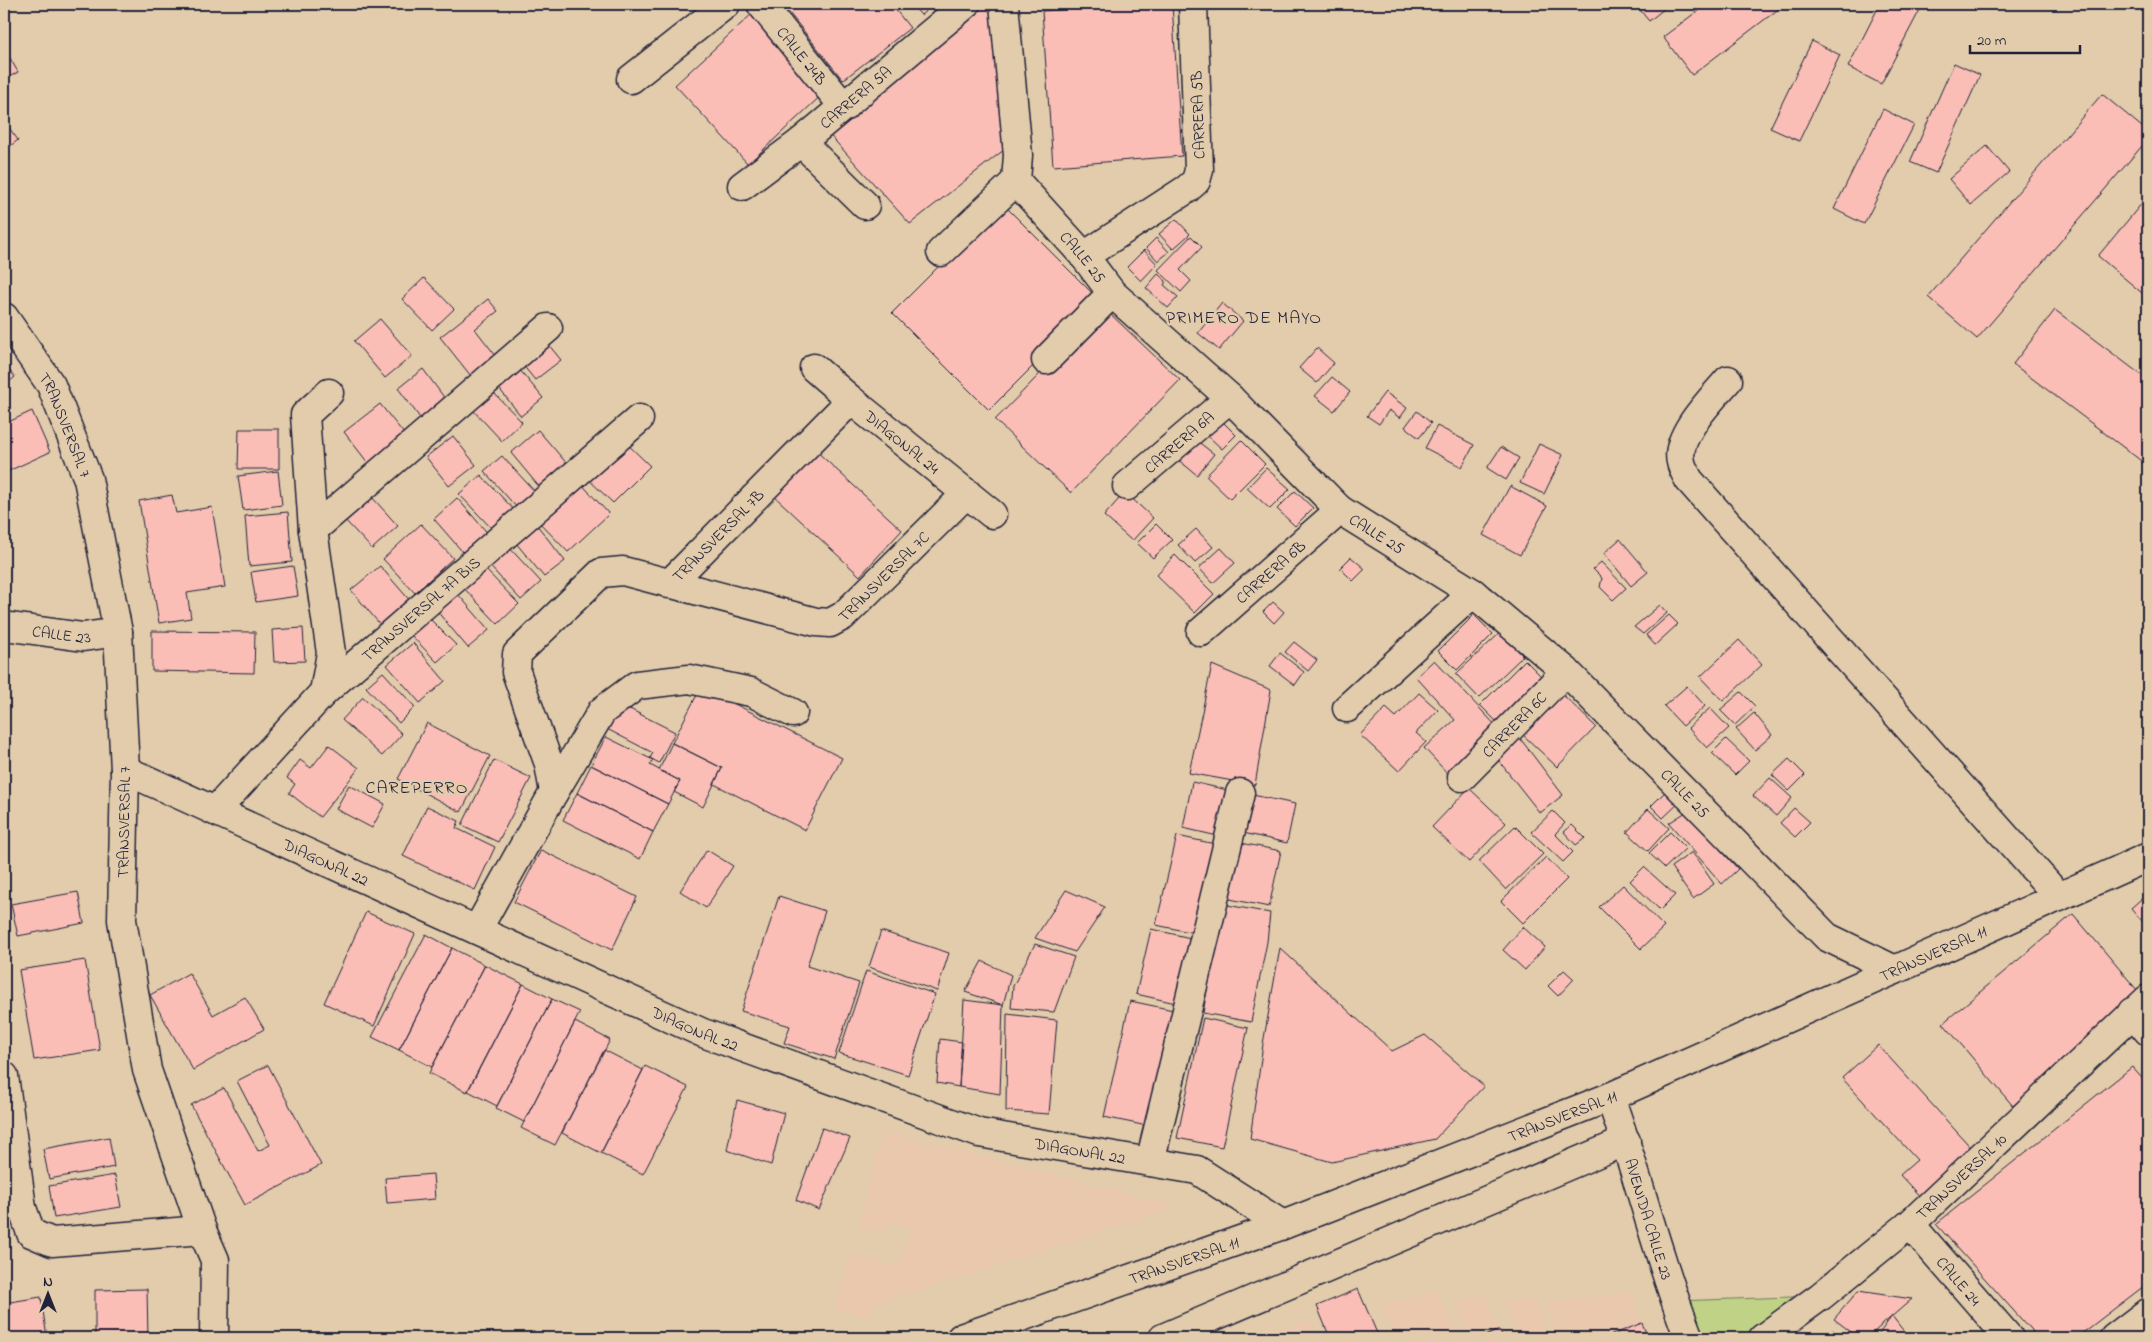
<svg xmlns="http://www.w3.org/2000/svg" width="2152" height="1342" viewBox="0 0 2152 1342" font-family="'Indie Flower',sans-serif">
	<rect width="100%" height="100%" fill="#e2ccab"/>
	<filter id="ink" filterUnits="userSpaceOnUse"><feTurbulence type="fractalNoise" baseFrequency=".02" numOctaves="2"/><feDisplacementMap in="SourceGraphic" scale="10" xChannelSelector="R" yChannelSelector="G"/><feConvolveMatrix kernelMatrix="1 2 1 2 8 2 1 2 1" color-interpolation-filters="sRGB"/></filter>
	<g filter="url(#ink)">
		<path fill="#e9c8ae" d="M 883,1131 L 1178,1207 L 910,1294 L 898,1294 L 886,1302 L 877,1299 L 870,1319 L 834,1307 L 853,1252 L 897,1266 L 910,1229 L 893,1223 L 879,1232 L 858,1227 Z
			M 1438,1291 L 1459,1338 L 1394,1338 L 1380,1304 Z
			M 1633,1292 L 1642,1323 L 1604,1338 L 1557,1338 L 1546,1302 Z
			M 1485,1295 L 1499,1330 L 1468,1333 L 1456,1301 Z
			M 1535,1299 L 1546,1338 L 1518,1338 L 1504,1302 Z
			M 1309,1320 L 1317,1338 L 1260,1338 Z
			M 1952,1324 L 1965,1338 L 1933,1338 Z"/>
		<path fill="#c0d286" stroke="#717a60" d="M 1821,1296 L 1763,1338 L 1689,1338 L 1675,1301 Z"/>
		<path fill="#fabeb6" stroke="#22223b" d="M 782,4 L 891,4 L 910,28 L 843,80 Z
			M 911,4 L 934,4 L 921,15 Z
			M 986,4 L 993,4 L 1005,149 L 910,224 L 827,132 Z
			M 1147,4 L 1172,4 L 1182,156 L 1053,166 L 1042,11 Z
			M 1635,4 L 1670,4 L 1649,21 Z
			M 1707,4 L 1785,4 L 1692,75 L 1663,37 Z
			M 1880,4 L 1923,4 L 1881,84 L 1848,67 Z
			M 754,12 L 827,90 L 748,164 L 675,85 Z
			M 1812,41 L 1840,55 L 1799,141 L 1770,128 Z
			M 4,48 L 18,72 L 4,80 Z
			M 1954,63 L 1980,75 L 1936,173 L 1910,162 Z
			M 2102,94 L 2148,132 L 2148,139 L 1977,339 L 1928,297 Z
			M 1883,109 L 1914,125 L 1864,224 L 1834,209 Z
			M 4,121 L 18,140 L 4,151 Z
			M 1987,146 L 2009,172 L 1971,205 L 1949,179 Z
			M 2148,196 L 2148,298 L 2098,256 Z
			M 1002,203 L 1099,300 L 989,410 L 892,313 Z
			M 1176,219 L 1190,234 L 1173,249 L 1159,234 Z
			M 1191,236 L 1202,247 L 1180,270 L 1191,281 L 1181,292 L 1158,270 Z
			M 1156,238 L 1169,252 L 1158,261 L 1146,248 Z
			M 1144,250 L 1157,264 L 1141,281 L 1127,267 Z
			M 1158,274 L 1166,281 L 1164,285 L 1178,297 L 1168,308 L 1146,288 Z
			M 424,278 L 454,309 L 432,330 L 402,299 Z
			M 488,299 L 498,311 L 475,329 L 496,356 L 471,376 L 440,337 Z
			M 1222,303 L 1243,321 L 1219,350 L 1198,333 Z
			M 1104,308 L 1180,380 L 1071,493 L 995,420 Z
			M 2055,310 L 2148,380 L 2148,466 L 2013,364 Z
			M 380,319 L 412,356 L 385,378 L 354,341 Z
			M 548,344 L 561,360 L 535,380 L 522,364 Z
			M 1317,348 L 1334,363 L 1317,383 L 1299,368 Z
			M 4,364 L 15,377 L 4,386 Z
			M 423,369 L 449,404 L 423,422 L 398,388 Z
			M 519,369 L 543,398 L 521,416 L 497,386 Z
			M 1332,377 L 1350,392 L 1334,411 L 1315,396 Z
			M 492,391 L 522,422 L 502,441 L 473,410 Z
			M 1385,392 L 1407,408 L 1400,418 L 1389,410 L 1379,424 L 1367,416 Z
			M 380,404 L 409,440 L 372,468 L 344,432 Z
			M 32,411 L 50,452 L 4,473 L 4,424 Z
			M 1417,411 L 1431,423 L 1419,438 L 1405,427 Z
			M 1221,420 L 1236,435 L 1222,449 L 1207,435 Z
			M 1437,426 L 1474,445 L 1462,467 L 1425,448 Z
			M 239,429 L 279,429 L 279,469 L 238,469 Z
			M 538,430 L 569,466 L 541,489 L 511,453 Z
			M 453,436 L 476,465 L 449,486 L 426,457 Z
			M 619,436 L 650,466 L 613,503 L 583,474 Z
			M 1192,437 L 1214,454 L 1197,475 L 1176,458 Z
			M 1241,440 L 1265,464 L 1230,499 L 1206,476 Z
			M 1539,444 L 1563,455 L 1544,494 L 1520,483 Z
			M 1501,447 L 1519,458 L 1506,480 L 1487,468 Z
			M 814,449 L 902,530 L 860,576 L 772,494 Z
			M 502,456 L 537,494 L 519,510 L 484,471 Z
			M 1266,468 L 1290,489 L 1270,509 L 1247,488 Z
			M 278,471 L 282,505 L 243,510 L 238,476 Z
			M 481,475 L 516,512 L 495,532 L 459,494 Z
			M 577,479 L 609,514 L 568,552 L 535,518 Z
			M 1510,486 L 1547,506 L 1520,555 L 1483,535 Z
			M 1295,491 L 1313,508 L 1295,526 L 1277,509 Z
			M 1125,492 L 1153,518 L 1132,541 L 1104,516 Z
			M 172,495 L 176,513 L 212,507 L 225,587 L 187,593 L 191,618 L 159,623 L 139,501 Z
			M 371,496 L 398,526 L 372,549 L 344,519 Z
			M 457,498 L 491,537 L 467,557 L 434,519 Z
			M 288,512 L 292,562 L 249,566 L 245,516 Z
			M 533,520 L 565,561 L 544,577 L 511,537 Z
			M 421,524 L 453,558 L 415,593 L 383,559 Z
			M 1156,524 L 1172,540 L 1153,558 L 1137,543 Z
			M 1196,529 L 1213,547 L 1195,563 L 1178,545 Z
			M 1620,539 L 1648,572 L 1631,586 L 1604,553 Z
			M 506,544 L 541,582 L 521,600 L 486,562 Z
			M 1221,548 L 1235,563 L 1213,583 L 1199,568 Z
			M 1175,555 L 1214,594 L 1195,613 L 1156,575 Z
			M 1351,557 L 1365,569 L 1353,581 L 1340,568 Z
			M 1601,562 L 1626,588 L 1613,600 L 1600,587 L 1602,578 L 1593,569 Z
			M 293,566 L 298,596 L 256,602 L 251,572 Z
			M 380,566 L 412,603 L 383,628 L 351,590 Z
			M 482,566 L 519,604 L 498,624 L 461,585 Z
			M 457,593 L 489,630 L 468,648 L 436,610 Z
			M 1273,602 L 1284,612 L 1274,623 L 1263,612 Z
			M 1660,605 L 1667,613 L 1643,634 L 1634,627 Z
			M 1474,615 L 1493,634 L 1457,670 L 1438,651 Z
			M 1669,615 L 1678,624 L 1655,645 L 1646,635 Z
			M 428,617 L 456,645 L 437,662 L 410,634 Z
			M 303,628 L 305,661 L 274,662 L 272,630 Z
			M 152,631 L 255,632 L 254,673 L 152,671 Z
			M 1501,632 L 1523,656 L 1479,698 L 1456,674 Z
			M 1739,640 L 1762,665 L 1723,701 L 1700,677 Z
			M 1294,642 L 1317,660 L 1308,671 L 1285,652 Z
			M 413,643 L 445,681 L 420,703 L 387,665 Z
			M 1280,653 L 1304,672 L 1295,685 L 1270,666 Z
			M 1434,660 L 1500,730 L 1450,776 L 1424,748 L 1455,720 L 1416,677 Z
			M 1525,660 L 1544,679 L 1498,723 L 1480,705 Z
			M 1212,665 L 1271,690 L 1255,785 L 1189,773 Z
			M 383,672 L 415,707 L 399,723 L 366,687 Z
			M 1687,686 L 1705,706 L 1683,726 L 1664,706 Z
			M 701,687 L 842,758 L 805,830 L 714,784 L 722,768 L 672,743 Z
			M 1560,692 L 1596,727 L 1557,767 L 1520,732 Z
			M 1741,692 L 1755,706 L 1735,725 L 1720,710 Z
			M 1419,693 L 1438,710 L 1416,733 L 1426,742 L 1399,771 L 1360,735 L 1386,708 L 1396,717 Z
			M 363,697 L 402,734 L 382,756 L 342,720 Z
			M 620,704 L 675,732 L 659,763 L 650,758 L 653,753 L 607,729 Z
			M 1710,708 L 1729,728 L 1707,748 L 1688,728 Z
			M 1754,713 L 1772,735 L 1755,750 L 1736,729 Z
			M 427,723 L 490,756 L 461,812 L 398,779 Z
			M 606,737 L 653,760 L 650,765 L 680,781 L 668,804 L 591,765 Z
			M 1519,737 L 1563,795 L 1540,813 L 1495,756 Z
			M 1726,739 L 1749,761 L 1735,775 L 1712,753 Z
			M 672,743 L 722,768 L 703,807 L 674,792 L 680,781 L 659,770 Z
			M 329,745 L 359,768 L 320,817 L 289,793 L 295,784 L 287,778 L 300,760 L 311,768 Z
			M 1789,759 L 1805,775 L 1789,791 L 1772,775 Z
			M 494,760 L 531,778 L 498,842 L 462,825 Z
			M 591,765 L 668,804 L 653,832 L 577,793 Z
			M 1770,778 L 1792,798 L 1776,816 L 1753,796 Z
			M 1192,782 L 1232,791 L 1222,837 L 1183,828 Z
			M 349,785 L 385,804 L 372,828 L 336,809 Z
			M 1670,787 L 1682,800 L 1663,818 L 1651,806 Z
			M 1469,788 L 1506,823 L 1469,862 L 1432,827 Z
			M 577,793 L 653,832 L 640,859 L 563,820 Z
			M 1248,794 L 1295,804 L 1287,843 L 1239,832 Z
			M 427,806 L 459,821 L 456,828 L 495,847 L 475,890 L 403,856 Z
			M 1794,808 L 1810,822 L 1795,837 L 1780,823 Z
			M 1648,809 L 1669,828 L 1648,851 L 1627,832 Z
			M 1553,811 L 1565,823 L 1555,834 L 1573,852 L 1563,862 L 1531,832 Z
			M 1686,812 L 1738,869 L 1722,884 L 1669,823 Z
			M 1572,825 L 1585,838 L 1576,845 L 1564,832 Z
			M 1515,826 L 1543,854 L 1506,890 L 1479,861 Z
			M 1670,832 L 1686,848 L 1665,868 L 1649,853 Z
			M 1177,836 L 1220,845 L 1199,934 L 1156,925 Z
			M 1236,842 L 1281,851 L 1269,907 L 1225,898 Z
			M 541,850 L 637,897 L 612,950 L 514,902 Z
			M 707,850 L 733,866 L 706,908 L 680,891 Z
			M 1692,852 L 1714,884 L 1693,899 L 1671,867 Z
			M 1546,857 L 1567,879 L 1523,923 L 1501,901 Z
			M 1644,867 L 1675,895 L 1660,910 L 1630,881 Z
			M 1623,885 L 1664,927 L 1641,949 L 1599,907 Z
			M 1066,890 L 1105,907 L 1075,952 L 1035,938 Z
			M 78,892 L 84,923 L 18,936 L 11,904 Z
			M 2148,893 L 2148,928 L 2131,908 Z
			M 779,896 L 825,911 L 807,966 L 859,983 L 834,1059 L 784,1043 L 790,1026 L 741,1011 Z
			M 1222,904 L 1270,913 L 1267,942 L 1251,1022 L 1203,1013 Z
			M 366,912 L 415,934 L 374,1026 L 324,1003 Z
			M 2073,914 L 2143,997 L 2013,1106 L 1943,1023 Z
			M 1523,927 L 1545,947 L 1525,970 L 1503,950 Z
			M 1151,929 L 1195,939 L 1180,1004 L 1136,994 Z
			M 881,931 L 949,953 L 937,991 L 869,967 Z
			M 426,934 L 452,948 L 399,1050 L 372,1037 Z
			M 1035,944 L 1074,957 L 1054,1012 L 1011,1008 L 1013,986 Z
			M 452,948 L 485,965 L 432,1067 L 399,1050 Z
			M 1280,948 L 1392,1051 L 1425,1035 L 1484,1086 L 1435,1139 L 1332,1162 L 1250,1139 L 1263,1044 Z
			M 85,960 L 100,1050 L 34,1060 L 19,970 Z
			M 982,961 L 1011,975 L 1003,1005 L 965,992 Z
			M 485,965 L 523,984 L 467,1092 L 429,1073 Z
			M 1564,970 L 1574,979 L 1558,996 L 1548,986 Z
			M 866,971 L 935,994 L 908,1075 L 839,1053 Z
			M 189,973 L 213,1015 L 245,997 L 264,1029 L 193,1070 L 150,995 Z
			M 523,984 L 552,999 L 497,1106 L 468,1091 Z
			M 552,999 L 580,1012 L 524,1122 L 496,1108 Z
			M 964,1000 L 1003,1005 L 1000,1094 L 959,1087 Z
			M 1130,1001 L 1178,1011 L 1152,1127 L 1104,1117 Z
			M 1007,1014 L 1057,1020 L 1049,1114 L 1006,1111 Z
			M 1203,1018 L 1248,1028 L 1222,1147 L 1177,1138 Z
			M 575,1022 L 610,1040 L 555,1145 L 521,1128 Z
			M 940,1039 L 962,1042 L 959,1087 L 937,1083 Z
			M 1878,1045 L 1976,1153 L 1923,1200 L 1900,1175 L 1917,1160 L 1842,1078 Z
			M 604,1050 L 643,1070 L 601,1153 L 562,1133 Z
			M 268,1065 L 321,1165 L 245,1205 L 191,1105 L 224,1088 L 258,1151 L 270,1145 L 237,1081 Z
			M 645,1066 L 688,1087 L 643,1174 L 601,1153 Z
			M 2132,1067 L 2148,1085 L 2148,1283 L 2076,1338 L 2038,1338 L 1936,1224 Z
			M 737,1100 L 784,1113 L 771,1165 L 727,1150 Z
			M 822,1128 L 850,1138 L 819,1210 L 796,1200 Z
			M 109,1137 L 114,1167 L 49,1179 L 43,1149 Z
			M 433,1174 L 435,1199 L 387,1203 L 385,1178 Z
			M 115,1175 L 121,1207 L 54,1218 L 49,1186 Z
			M 147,1289 L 148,1338 L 95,1338 L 95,1290 Z
			M 1358,1289 L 1379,1338 L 1330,1338 L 1317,1306 Z
			M 1858,1291 L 1912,1299 L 1867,1338 L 1859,1338 L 1834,1319 Z
			M 41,1297 L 47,1338 L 4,1338 L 4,1303 Z
			M 1892,1316 L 1909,1338 L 1876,1338 Z
			M 1642,1323 L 1648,1338 L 1604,1338 Z
			M 1499,1330 L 1503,1338 L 1481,1338 Z
			M 1832,1330 L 1843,1338 L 1825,1338 Z"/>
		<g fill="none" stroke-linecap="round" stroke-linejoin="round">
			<g stroke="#22223b" stroke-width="31">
				<g id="street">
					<path id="s1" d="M 761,4 L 844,107"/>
					<path id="s2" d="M 1004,4 L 1018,155 L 1016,181 L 1084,256 L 1112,293 L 1230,398 L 1340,510 L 1473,593 L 1566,671 L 1827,937 L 1895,970"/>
					<path d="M 631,79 L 726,4"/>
					<path d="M 801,142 L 865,205"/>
					<path id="s3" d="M 742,186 L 801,142 L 966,4"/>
					<path d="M 941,252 L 1016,181"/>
					<path d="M 1084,256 L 1187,189 L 1196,181 L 1199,170 L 1193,4"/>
					<path d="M 1046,360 L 1112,293"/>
					<path id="s4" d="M 814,368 L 851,400 L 992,514"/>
					<path d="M 1728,380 C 1713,398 1674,436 1681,462 C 1682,468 1686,474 1689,480 L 2059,897"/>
					<path id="s5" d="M 1127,486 L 1230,398"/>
					<path d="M 313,530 L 548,328"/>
					<path id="s6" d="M 669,584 L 851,400"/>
					<path id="s7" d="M 4,626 L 83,637 L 118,632"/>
					<path id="s8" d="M 1201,632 L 1340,510"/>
					<path d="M 324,692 L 331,653 L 313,530 L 305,415 L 329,393"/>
					<path d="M 1347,708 L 1473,593"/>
					<path id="s9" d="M 125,770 L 703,1033 L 979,1133 L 1197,1170 L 1283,1225"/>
					<path id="s10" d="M 1462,777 L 1566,671"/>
					<path d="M 554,792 L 602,711 L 637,685 L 689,679 L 751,692 L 793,713"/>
					<path id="s11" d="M 215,811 L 324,692 L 639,419"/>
					<path id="s12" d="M 477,930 L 554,792 L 549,764 L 516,672 L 517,654 L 601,573 L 623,571 L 816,622 L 830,623 L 843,616 L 967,493"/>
					<path d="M 2132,1012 L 2148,1031"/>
					<path d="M 4,1076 L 22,1208 L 31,1233 L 52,1242 L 202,1230"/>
					<path id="s13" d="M 1610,1097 C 1639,1177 1658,1259 1689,1338"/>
					<path d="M 1150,1162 L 1240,793"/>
					<path id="s14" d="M 1910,1224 L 2009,1338"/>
					<path d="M 1163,1338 L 1626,1141"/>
					<path id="s15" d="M 1763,1338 L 1821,1296 L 1910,1224 L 2148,999"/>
					<path d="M 2114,1338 L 2148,1312"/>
				</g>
			</g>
			<g stroke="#22223b" stroke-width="31">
				<g id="secondary">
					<path id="s16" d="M 4,317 L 51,385 L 88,479 L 118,632 L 125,770 L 122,920 L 147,1070 L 202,1230 L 215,1260 L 214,1338"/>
					<path id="s17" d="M 961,1338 L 1283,1225 L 1610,1097 L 2148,857"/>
				</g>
			</g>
			<use href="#street" stroke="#e2ccab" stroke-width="28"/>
			<use href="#secondary" stroke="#e2ccab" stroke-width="28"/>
		</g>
	</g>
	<g text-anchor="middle" stroke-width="4.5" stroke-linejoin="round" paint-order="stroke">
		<g font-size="16" fill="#22223b" stroke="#e2ccab">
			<text dy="6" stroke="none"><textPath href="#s1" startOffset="66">CALLE 24B</textPath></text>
			<text dy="6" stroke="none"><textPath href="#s3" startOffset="144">CARRERA 5A</textPath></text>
			<text transform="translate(1197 115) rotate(-92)" y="6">CARRERA 5B</text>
			<text dy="6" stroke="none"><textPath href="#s2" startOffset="279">CALLE 25</textPath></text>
			<text dy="6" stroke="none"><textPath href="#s16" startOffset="125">TRANSVERSAL 7</textPath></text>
			<text dy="6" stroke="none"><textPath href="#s4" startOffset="115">DIAGONAL 24</textPath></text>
			<text dy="6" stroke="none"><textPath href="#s5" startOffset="68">CARRERA 6A</textPath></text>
			<text dy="6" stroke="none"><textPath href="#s2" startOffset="684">CALLE 25</textPath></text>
			<text dy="6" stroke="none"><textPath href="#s6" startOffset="69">TRANSVERSAL 7B</textPath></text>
			<text dy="6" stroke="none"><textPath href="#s8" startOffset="92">CARRERA 6B</textPath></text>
			<text dy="6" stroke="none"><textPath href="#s12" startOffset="726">TRANSVERSAL 7C</textPath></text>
			<text dy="6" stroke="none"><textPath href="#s11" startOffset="289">TRANSVERSAL 7A BIS</textPath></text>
			<text dy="6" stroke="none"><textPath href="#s7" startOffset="58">CALLE 23</textPath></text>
			<text dy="6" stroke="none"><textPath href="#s10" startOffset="74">CARRERA 6C</textPath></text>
			<text dy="6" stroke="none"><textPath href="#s2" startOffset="1089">CALLE 25</textPath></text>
			<text transform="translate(123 822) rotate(-89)" y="6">TRANSVERSAL 7</text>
			<text dy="6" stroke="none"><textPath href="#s9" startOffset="221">DIAGONAL 22</textPath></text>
			<text dy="6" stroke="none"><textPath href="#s17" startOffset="1046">TRANSVERSAL 11</textPath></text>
			<text dy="6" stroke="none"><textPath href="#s9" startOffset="626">DIAGONAL 22</textPath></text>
			<text dy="6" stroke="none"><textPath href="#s17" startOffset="641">TRANSVERSAL 11</textPath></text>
			<text dy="6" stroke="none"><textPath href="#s9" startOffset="1031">DIAGONAL 22</textPath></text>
			<text dy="6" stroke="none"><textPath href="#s15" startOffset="256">TRANSVERSAL 10</textPath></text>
			<text dy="6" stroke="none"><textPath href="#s13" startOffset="128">AVENIDA CALLE 23</textPath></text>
			<text dy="6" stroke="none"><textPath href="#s17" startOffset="236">TRANSVERSAL 11</textPath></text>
			<text dy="6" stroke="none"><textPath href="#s14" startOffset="75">CALLE 24</textPath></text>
		</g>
		<g font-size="18" letter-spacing="1" fill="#22223b" stroke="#e2ccab">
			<text x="1244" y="323">PRIMERO DE MAYO</text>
			<text x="417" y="793">CAREPERRO</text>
		</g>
	</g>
	<rect width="2152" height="1342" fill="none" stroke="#e2ccab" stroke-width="20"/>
	<rect x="10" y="10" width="2132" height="1322" fill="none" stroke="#22223b" stroke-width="2" filter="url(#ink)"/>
	<g transform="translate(48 1294)" stroke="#e2ccab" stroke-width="4" paint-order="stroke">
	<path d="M0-4L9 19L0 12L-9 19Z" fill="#22223b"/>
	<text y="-8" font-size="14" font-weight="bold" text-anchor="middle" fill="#22223b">N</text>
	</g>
	<path d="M1970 45v8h110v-8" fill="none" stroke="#22223b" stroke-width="2.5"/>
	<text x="1977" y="45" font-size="15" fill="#22223b" stroke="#e2ccab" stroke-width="4" paint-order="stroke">20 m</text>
</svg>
